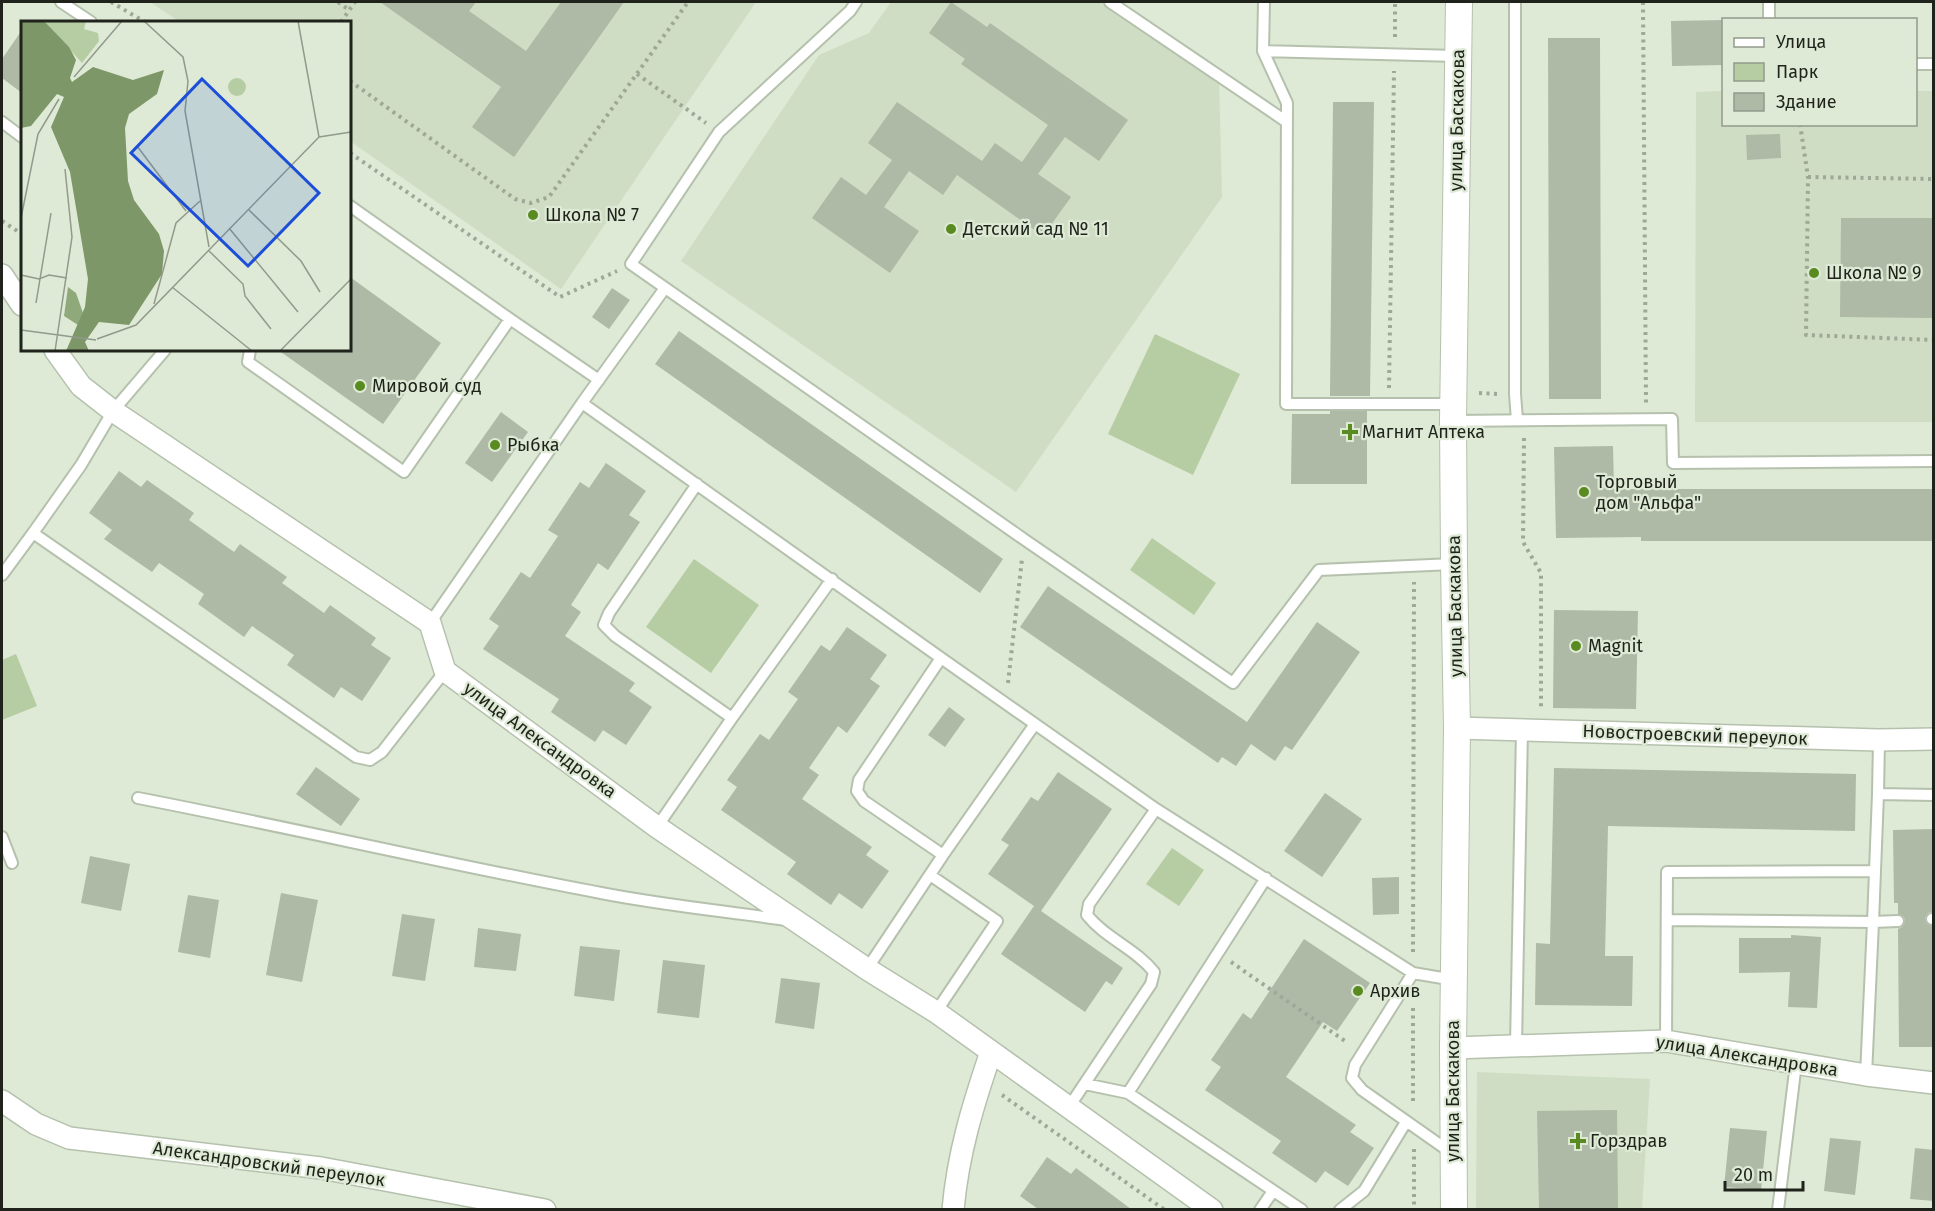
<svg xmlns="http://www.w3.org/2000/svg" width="1935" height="1211" viewBox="0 0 1935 1211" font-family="'Fira Sans',sans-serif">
	<rect width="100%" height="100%" fill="#deead5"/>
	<path fill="#ceddc3" d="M 150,2 L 756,2 L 561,289 L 350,141 L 350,22 L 180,22 Z
		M 891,2 L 1101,2 L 1219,82 L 1222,197 L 1016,492 L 681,261 L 819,55 L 869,33 Z
		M 1723,91 L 1724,124 L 1916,124 L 1916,91 L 1933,91 L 1933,422 L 1695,422 L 1696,92 Z
		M 1477,1072 L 1650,1079 L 1642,1209 L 1476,1210 Z"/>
	<path fill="#b6cda4" d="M 1155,334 L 1240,374 L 1193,475 L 1108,434 Z
		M 1152,538 L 1216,583 L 1194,615 L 1130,570 Z
		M 694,559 L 759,605 L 711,673 L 646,627 Z
		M 16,654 L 37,706 L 2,720 L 2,660 Z
		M 1172,848 L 1204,870 L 1179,906 L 1146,884 Z"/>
	<path fill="#aeb9a6" d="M 380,2 L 476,2 L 469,11 L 526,51 L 561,2 L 624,2 L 514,157 L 472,127 L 501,87 Z
		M 951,2 L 987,27 L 990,23 L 1128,120 L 1099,161 L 1065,137 L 1038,174 L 1071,197 L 1043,236 L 957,175 L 943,195 L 909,171 L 884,207 L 919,231 L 890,273 L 812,218 L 841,177 L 866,195 L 892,160 L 868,143 L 897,102 L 982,161 L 995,143 L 1022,162 L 1048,125 L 961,64 L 965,59 L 929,33 Z
		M 1724,20 L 1724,65 L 1672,66 L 1671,21 Z
		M 22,30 L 22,93 L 2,78 L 2,59 Z
		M 1548,38 L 1600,38 L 1601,399 L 1549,399 Z
		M 1333,102 L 1374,102 L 1370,396 L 1330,396 Z
		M 1780,134 L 1781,158 L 1747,160 L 1746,135 Z
		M 1841,218 L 1934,218 L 1933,318 L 1840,317 Z
		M 350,277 L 441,343 L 383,424 L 278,350 L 350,350 Z
		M 612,288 L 630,300 L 609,329 L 592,317 Z
		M 679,331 L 1003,559 L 980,593 L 655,364 Z
		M 1330,411 L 1367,411 L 1367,484 L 1291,484 L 1292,414 L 1330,414 Z
		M 501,412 L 528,432 L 492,482 L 465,463 Z
		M 1613,446 L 1614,489 L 1934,489 L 1934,541 L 1641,541 L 1641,537 L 1556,538 L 1554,447 Z
		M 606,463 L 646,491 L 629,515 L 640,522 L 608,570 L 598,563 L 571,605 L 581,612 L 565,636 L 635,683 L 629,691 L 652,707 L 626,745 L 603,730 L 595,742 L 551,712 L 559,699 L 483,649 L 499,626 L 489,619 L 521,572 L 530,578 L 558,536 L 548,530 L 580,482 L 589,488 Z
		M 119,471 L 141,487 L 147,480 L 194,513 L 189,520 L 234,552 L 240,544 L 287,577 L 282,583 L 324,613 L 330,605 L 376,638 L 371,645 L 391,658 L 362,701 L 341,687 L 334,698 L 287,665 L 294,655 L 252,626 L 244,637 L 198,604 L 204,594 L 159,563 L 152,572 L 104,539 L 112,530 L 89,513 Z
		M 1048,586 L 1247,722 L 1317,622 L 1360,652 L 1292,750 L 1285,746 L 1275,761 L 1251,744 L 1236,766 L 1222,757 L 1218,763 L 1020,627 Z
		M 1554,610 L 1638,611 L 1636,709 L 1553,708 Z
		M 847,627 L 887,655 L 870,679 L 880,686 L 847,733 L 838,726 L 809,768 L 819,775 L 802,799 L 872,847 L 866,855 L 889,871 L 862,909 L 839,893 L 831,905 L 787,874 L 796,862 L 721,810 L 737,787 L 727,780 L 760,734 L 769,740 L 798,699 L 788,692 L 821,645 L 830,651 Z
		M 949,707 L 965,719 L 945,747 L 928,735 Z
		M 316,767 L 360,799 L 341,826 L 296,794 Z
		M 1554,768 L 1856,774 L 1855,831 L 1608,826 L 1605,956 L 1633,956 L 1632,1006 L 1535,1005 L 1536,943 L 1550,944 Z
		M 1058,772 L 1112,809 L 1041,911 L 1123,968 L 1112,985 L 1106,981 L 1085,1012 L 1001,954 L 1034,906 L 988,874 L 1009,845 L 1001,840 L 1031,797 L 1038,801 Z
		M 1325,793 L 1362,819 L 1322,877 L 1284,851 Z
		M 1934,829 L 1932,912 L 1928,913 L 1925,918 L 1926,923 L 1932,926 L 1934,933 L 1934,1047 L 1899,1047 L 1898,929 L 1902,927 L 1905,921 L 1904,917 L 1898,914 L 1898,903 L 1894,903 L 1893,830 Z
		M 90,856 L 130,864 L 121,911 L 81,903 Z
		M 1399,877 L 1399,914 L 1373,915 L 1372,878 Z
		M 281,893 L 318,900 L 302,982 L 266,975 Z
		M 188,895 L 219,900 L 210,958 L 178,952 Z
		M 402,914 L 435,919 L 425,981 L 392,976 Z
		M 478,928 L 521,934 L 516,971 L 474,967 Z
		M 1791,935 L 1821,937 L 1817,1008 L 1788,1007 L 1790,972 L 1739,973 L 1739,938 L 1791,938 Z
		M 1304,939 L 1370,983 L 1337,1031 L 1323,1022 L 1286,1077 L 1356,1125 L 1350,1132 L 1374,1148 L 1348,1186 L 1325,1171 L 1316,1183 L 1272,1153 L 1281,1141 L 1205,1090 L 1221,1067 L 1211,1060 L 1243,1013 L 1251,1019 Z
		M 580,946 L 620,950 L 614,1001 L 574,996 Z
		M 663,960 L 705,965 L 699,1018 L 657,1013 Z
		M 781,978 L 820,983 L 814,1029 L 775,1023 Z
		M 1617,1110 L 1618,1209 L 1539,1209 L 1537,1111 Z
		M 1730,1128 L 1767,1131 L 1761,1190 L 1724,1187 Z
		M 1830,1138 L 1861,1141 L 1855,1195 L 1824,1191 Z
		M 1915,1148 L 1934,1150 L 1934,1201 L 1910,1199 Z
		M 1047,1157 L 1071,1174 L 1076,1168 L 1131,1209 L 1038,1209 L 1020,1196 Z"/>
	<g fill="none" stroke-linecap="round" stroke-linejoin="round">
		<g stroke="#b5c1ad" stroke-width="14">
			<path id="service" d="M 61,2 L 91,22
				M 856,2 L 850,11 L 719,132 L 631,264 L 1025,540 L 1233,683 L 1319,570 L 1453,564
				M 1110,2 L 1287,122
				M 1264,2 L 1263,51 L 1287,103 L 1286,404 L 1454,404
				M 1515,2 L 1515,394 L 1517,420
				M 1769,20 L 1769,2
				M 1263,51 L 1458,56
				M 1916,64 L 1934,64
				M 2,122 L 22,137
				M 350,206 L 510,319
				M 165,350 L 113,411 L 81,465 L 33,533 L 356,757 L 370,760 L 382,752 L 445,671
				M 250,350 L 248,362 L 404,472 L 510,319 L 599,380
				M 582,403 L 665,288
				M 1453,421 L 1672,419 L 1673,463 L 1934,461
				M 697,484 L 609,613 L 604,625 L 615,636 L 732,718
				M 2,575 L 33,533
				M 430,623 L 582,403 L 941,658 L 1156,809 L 1413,973 L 1454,980
				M 941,658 L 859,780 L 857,791 L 864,801 L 943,855
				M 1878,794 L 1879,740
				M 138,798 C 293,828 446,864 601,893 C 662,905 724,911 786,920
				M 657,827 L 732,718 L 832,579
				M 2,837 L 12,863
				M 1875,871 L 1873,922 L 1898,921
				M 930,875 L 997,921 L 936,1012
				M 1932,919 L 1934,919
				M 1667,920 L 1873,922 L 1866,1075
				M 867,969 L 943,855 L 1035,724
				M 1413,973 L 1355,1065 L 1352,1078 L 1362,1090 L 1453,1154
				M 1666,1041 L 1667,872 L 1875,871 L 1878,794 L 1934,795
				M 1516,1045 L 1522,730
				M 1085,1084 L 1128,1093 L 1302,1210
				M 1128,1093 L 1266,878
				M 1069,1107 L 1151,984 L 1154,972 C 1136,949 1105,938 1087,915 L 1089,904 L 1156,809
				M 1260,1210 L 1273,1191
				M 1340,1210 L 1364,1191 L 1406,1122
				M 1778,1210 L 1796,1063"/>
		</g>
		<g stroke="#b5c1ad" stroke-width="24">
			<path id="minor" d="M 2,275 L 22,305
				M 55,350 L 81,386 L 113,411 L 430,623 L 445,671 L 657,827 L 867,969 L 936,1012 L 1212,1210
				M 1457,728 L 1879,740 L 1934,739
				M 1453,1048 L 1666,1041 L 1866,1075 L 1934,1083
				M 2,1101 L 36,1124 L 69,1138 L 321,1168 L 545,1210
				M 953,1210 C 958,1153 973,1105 991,1052"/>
		</g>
		<g stroke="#b5c1ad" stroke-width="28">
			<path id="tertiary" d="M 1454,1210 L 1453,1048 L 1457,728 L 1454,564 L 1453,421 L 1459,2"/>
		</g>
		<path stroke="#9fa897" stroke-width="4" stroke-dasharray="3 4.5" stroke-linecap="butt" d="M 111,2 L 145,22
			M 338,2 L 349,10
			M 1643,2 L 1646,403
			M 341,22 L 355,2
			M 1395,37 L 1395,2
			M 637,74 L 706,123
			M 350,81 L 515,199 L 531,203 L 549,197 L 688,2
			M 1800,124 L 1808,177 L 1806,335 L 1934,340
			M 350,153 L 560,297 L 617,271
			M 1808,177 L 1934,179
			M 2,221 L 22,234
			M 1389,388 L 1394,71
			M 1479,393 L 1499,394
			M 1524,438 L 1523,542 L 1541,573 L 1541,708
			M 1008,683 L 1022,559
			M 1413,952 L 1414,582
			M 1231,962 L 1348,1043
			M 1413,1008 L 1413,1105
			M 1002,1095 L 1165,1210
			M 1414,1149 L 1414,1210"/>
		<use href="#service" stroke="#fff" stroke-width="10"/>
		<use href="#minor" stroke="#fff" stroke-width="21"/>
		<use href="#tertiary" stroke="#fff" stroke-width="26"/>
	</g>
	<g fill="#598b21" stroke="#deead5" stroke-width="2">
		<circle cx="533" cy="215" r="6"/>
		<circle cx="951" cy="229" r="6"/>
		<circle cx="1814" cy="273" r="6"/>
		<circle cx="360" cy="386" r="6"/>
		<path d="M1347 423h6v6h6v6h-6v6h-6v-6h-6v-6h6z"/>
		<circle cx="495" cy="445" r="6"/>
		<circle cx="1584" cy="492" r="6"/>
		<circle cx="1576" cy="646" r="6"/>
		<circle cx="1358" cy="991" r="6"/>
		<path d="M1575 1132h6v6h6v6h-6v6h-6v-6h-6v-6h6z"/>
	</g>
	<g text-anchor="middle" stroke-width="4.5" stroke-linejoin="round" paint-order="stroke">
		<g font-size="18" fill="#1f231b" stroke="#deead5">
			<text transform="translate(1457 120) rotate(-89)" y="6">улица Баскакова</text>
			<text transform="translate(1455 606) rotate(-91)" y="6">улица Баскакова</text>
			<text transform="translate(1695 735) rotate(2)" y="6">Новостроевский переулок</text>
			<text transform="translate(540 740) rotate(36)" y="6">улица Александровка</text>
			<text transform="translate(1747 1056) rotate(9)" y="6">улица Александровка</text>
			<text transform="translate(1453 1091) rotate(-90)" y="6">улица Баскакова</text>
			<text transform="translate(269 1164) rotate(8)" y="6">Александровский переулок</text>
		</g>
		<g font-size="18" fill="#1f231b" stroke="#deead5" text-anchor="start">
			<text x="545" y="221">Школа № 7</text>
			<text x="963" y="235">Детский сад № 11</text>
			<text x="1826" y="279">Школа № 9</text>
			<text x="372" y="392">Мировой суд</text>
			<text x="1362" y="438">Магнит Аптека</text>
			<text x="507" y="451">Рыбка</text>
			<text x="1596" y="488">Торговый<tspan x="1596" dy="21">дом "Альфа"</tspan></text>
			<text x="1588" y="652">Magnit</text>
			<text x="1370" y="997">Архив</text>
			<text x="1590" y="1147">Горздрав</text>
		</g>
	</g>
	<g transform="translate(21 21)">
		<rect width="330" height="330" fill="#deead5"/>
		<path d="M 23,0 L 65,0 L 63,8 L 77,12 L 78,20 L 61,42 ZM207 66a9 9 0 1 1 18 0a9 9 0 1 1-18 0Z" fill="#b6cda4"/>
		<path d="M 47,266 L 55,272 L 62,292 L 57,304 L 43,295 Z" fill="#8fa97a"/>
		<path d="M 0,0 L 23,0 L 48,26 L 55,39 L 49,57 L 51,61 L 72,46 L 112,59 L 143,49 L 136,73 L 108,93 L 104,107 L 107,160 L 113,179 L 138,213 L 143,230 L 141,253 L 108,304 L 78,301 L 64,321 L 68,330 L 45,330 L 64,286 L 67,258 L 49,151 L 30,106 L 43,76 L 36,73 L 10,105 L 0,107 Z" fill="#7d9769"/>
		<path fill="none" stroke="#929a8b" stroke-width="1.5" d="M 123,0 L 162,36 L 167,60 L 164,90 L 188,226M 53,56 L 101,0M 298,116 L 330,111M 116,125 L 165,190M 227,188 L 280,240 L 299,271M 0,197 L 17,113 L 38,78M 208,207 L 277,291M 187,229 L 222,263 L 224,275 L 250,308M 0,254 L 18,258 L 28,254 L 46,257M 151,266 L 231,330M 15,282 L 30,192M 133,283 L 155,202 L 179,180M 0,309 L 75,319M 76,318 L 115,304 L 298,116 L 277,0M 34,330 L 51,216 L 44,148M 259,330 L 330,258"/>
		<path fill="#1d4ed8" fill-opacity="0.15" stroke="#1d4ed8" stroke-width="3" d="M 181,58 L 298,172 L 227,245 L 110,132 Z"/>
		<rect width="330" height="330" fill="none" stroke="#1f231b" stroke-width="3"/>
	</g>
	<rect width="1935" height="1211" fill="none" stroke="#1f231b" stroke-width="6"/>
	<rect x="1722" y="18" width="195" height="108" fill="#deead5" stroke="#929a8b" stroke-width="1.5"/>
	<rect x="1734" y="38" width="30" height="9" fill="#ffffff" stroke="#929a8b" stroke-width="1.5"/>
	<text x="1776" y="48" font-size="18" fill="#1f231b">Улица</text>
	<rect x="1734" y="63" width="30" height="18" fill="#b6cda4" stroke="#929a8b" stroke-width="1.5"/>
	<text x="1776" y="78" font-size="18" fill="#1f231b">Парк</text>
	<rect x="1734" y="93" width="30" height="18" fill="#aeb9a6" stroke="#929a8b" stroke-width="1.5"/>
	<text x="1776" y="108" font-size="18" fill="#1f231b">Здание</text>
	<path d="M1725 1181v9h78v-9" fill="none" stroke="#1f231b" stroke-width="3"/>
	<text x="1734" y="1181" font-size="18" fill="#1f231b" stroke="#deead5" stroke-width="4.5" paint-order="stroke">20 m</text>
</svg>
